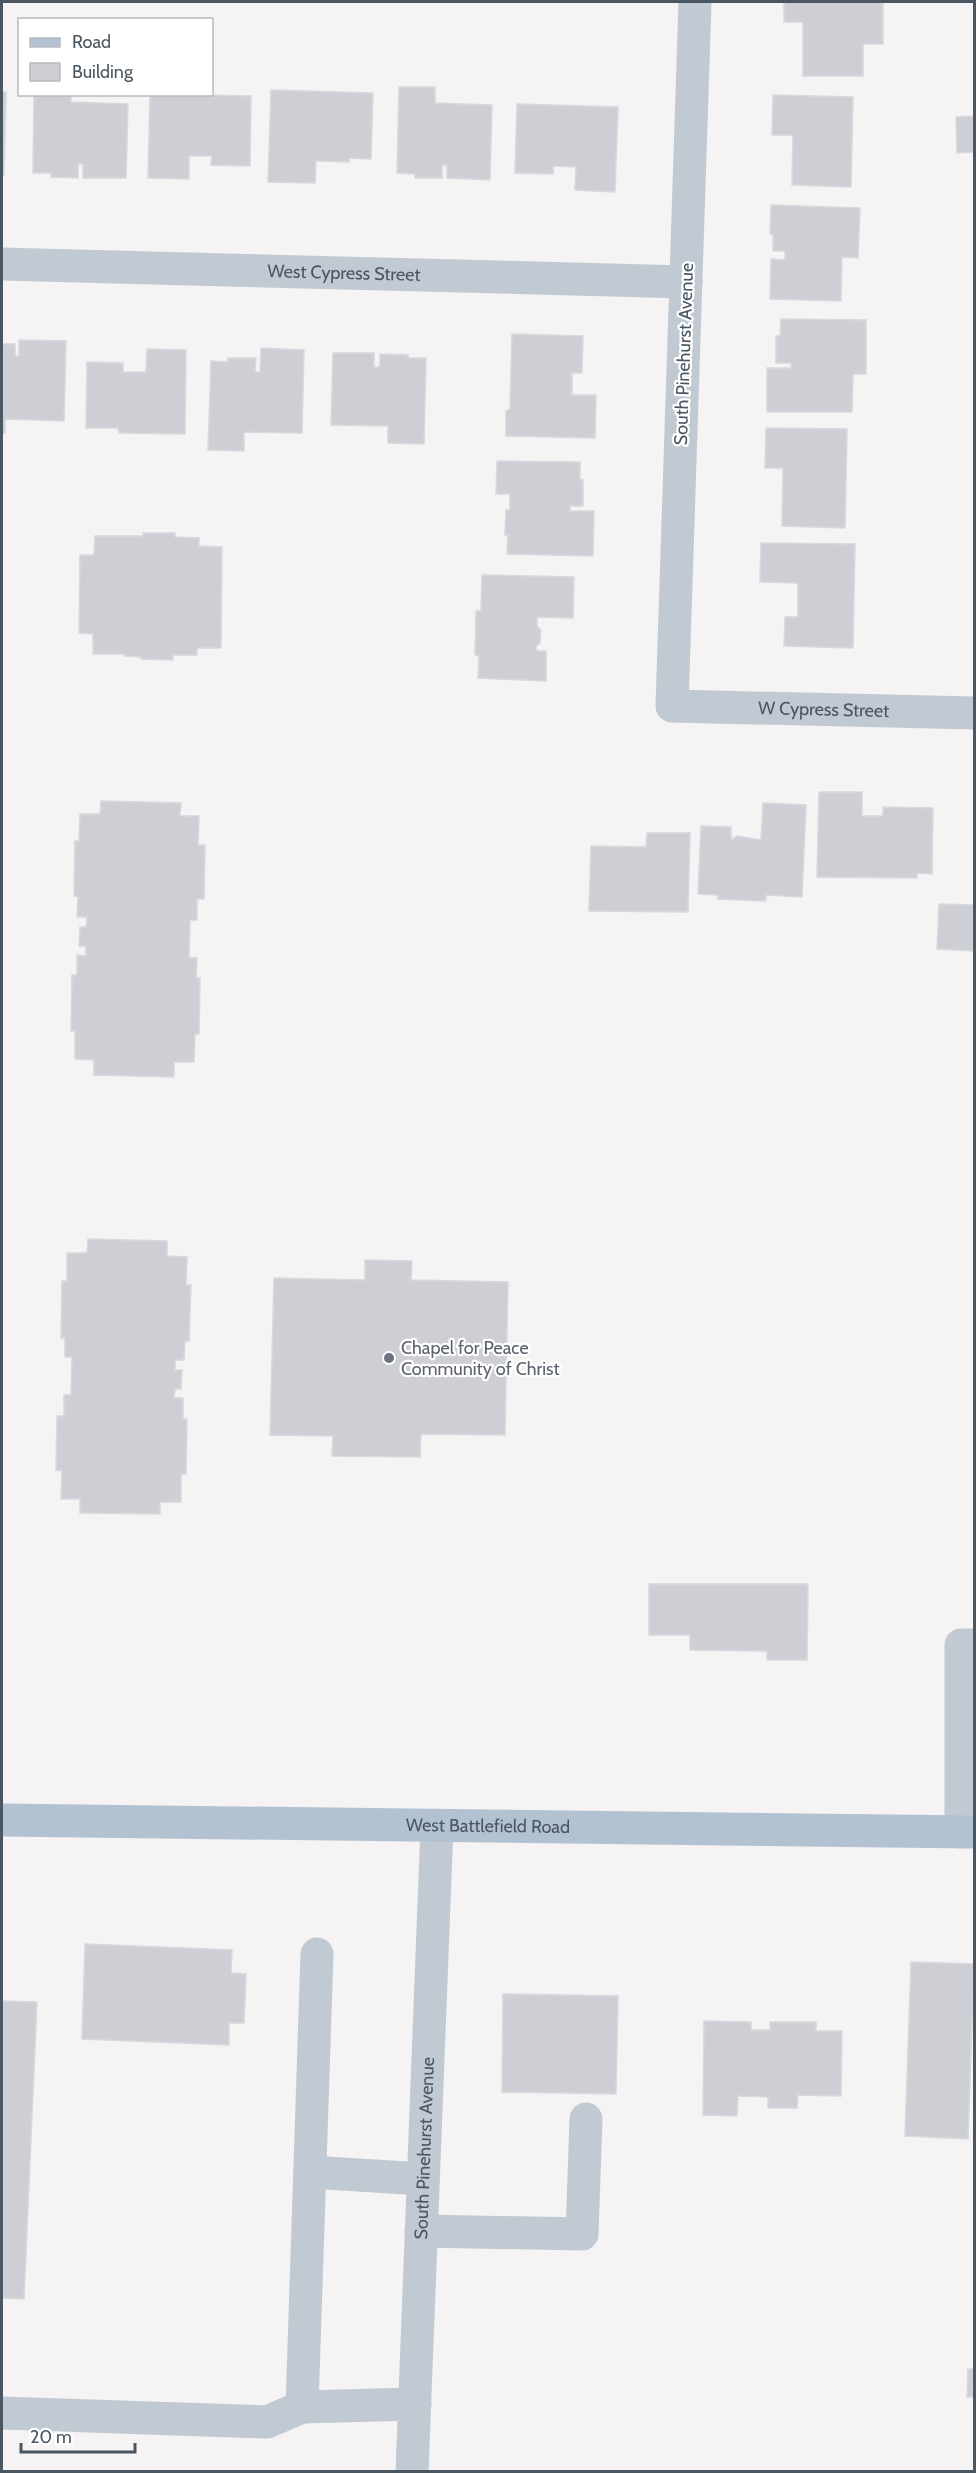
<svg xmlns="http://www.w3.org/2000/svg" width="976" height="2473" viewBox="0 0 976 2473" font-family="Cabin,sans-serif">
	<rect width="100%" height="100%" fill="#f5f3f3"/>
	<path fill="#cdcfd5" stroke="#d7d9de" stroke-width="1.5" d="M 784,2 L 883,2 L 883,44 L 863,44 L 863,76 L 803,76 L 803,22 L 784,22 Z
		M 399,87 L 435,87 L 435,103 L 492,105 L 490,180 L 447,178 L 447,165 L 442,165 L 442,178 L 415,178 L 415,174 L 397,173 Z
		M 271,90 L 373,93 L 371,159 L 349,158 L 349,162 L 316,161 L 315,183 L 268,182 Z
		M 2,92 L 6,92 L 4,175 L 2,175 Z
		M 34,94 L 71,94 L 71,102 L 128,104 L 126,178 L 83,178 L 83,164 L 78,164 L 78,178 L 51,177 L 51,173 L 33,173 Z
		M 150,94 L 251,96 L 250,166 L 211,165 L 212,156 L 189,156 L 189,179 L 148,178 Z
		M 773,95 L 853,97 L 851,187 L 792,185 L 793,135 L 772,135 Z
		M 517,104 L 618,107 L 615,192 L 575,190 L 576,167 L 553,166 L 553,174 L 515,173 Z
		M 974,116 L 974,152 L 957,153 L 956,117 Z
		M 771,205 L 860,208 L 858,258 L 842,257 L 841,301 L 770,299 L 771,259 L 785,260 L 785,251 L 773,251 L 773,234 L 770,234 Z
		M 781,319 L 866,320 L 866,374 L 853,374 L 852,412 L 767,412 L 767,368 L 791,368 L 791,363 L 776,363 L 776,336 L 780,336 Z
		M 512,334 L 583,336 L 582,373 L 572,373 L 572,395 L 596,395 L 595,438 L 506,436 L 506,411 L 510,409 Z
		M 19,340 L 66,341 L 64,421 L 5,419 L 5,433 L 2,433 L 2,344 L 15,344 L 15,356 L 19,356 Z
		M 261,348 L 304,350 L 302,433 L 244,432 L 244,451 L 208,450 L 211,361 L 228,362 L 228,358 L 256,358 L 255,372 L 260,372 Z
		M 147,349 L 186,350 L 185,434 L 119,433 L 118,428 L 86,428 L 87,362 L 123,363 L 123,372 L 146,372 Z
		M 333,353 L 374,353 L 374,368 L 380,366 L 380,354 L 408,355 L 408,358 L 426,358 L 424,444 L 388,443 L 388,426 L 331,425 Z
		M 766,428 L 847,429 L 845,528 L 782,526 L 783,468 L 765,468 Z
		M 497,461 L 580,462 L 580,480 L 583,480 L 583,506 L 570,506 L 570,511 L 594,511 L 593,556 L 507,554 L 508,535 L 505,535 L 506,510 L 510,510 L 510,494 L 496,494 Z
		M 143,533 L 175,533 L 175,537 L 199,538 L 199,546 L 222,547 L 221,648 L 197,648 L 197,655 L 173,655 L 173,660 L 141,659 L 141,657 L 124,656 L 124,654 L 93,654 L 93,634 L 79,633 L 80,555 L 94,555 L 95,536 L 143,536 Z
		M 761,543 L 855,544 L 853,648 L 784,646 L 785,617 L 798,617 L 798,583 L 760,582 Z
		M 482,575 L 574,577 L 573,618 L 537,617 L 537,626 L 541,630 L 540,643 L 536,646 L 536,651 L 546,651 L 546,681 L 478,678 L 479,656 L 475,655 L 476,611 L 481,611 Z
		M 819,792 L 862,792 L 862,816 L 883,816 L 883,807 L 933,808 L 932,874 L 917,873 L 917,878 L 817,877 Z
		M 101,801 L 181,803 L 180,816 L 199,816 L 198,845 L 205,845 L 204,899 L 197,899 L 197,920 L 190,920 L 189,958 L 197,958 L 196,978 L 200,978 L 199,1034 L 195,1034 L 194,1062 L 174,1062 L 174,1077 L 94,1075 L 94,1060 L 75,1059 L 75,1031 L 71,1031 L 72,975 L 77,975 L 77,955 L 86,956 L 86,946 L 79,946 L 80,927 L 86,927 L 87,917 L 77,917 L 78,896 L 74,896 L 75,841 L 79,841 L 80,814 L 100,814 Z
		M 763,803 L 806,805 L 802,897 L 766,895 L 766,901 L 718,899 L 718,895 L 698,894 L 701,826 L 731,827 L 731,840 L 737,836 L 761,840 Z
		M 647,833 L 690,833 L 688,912 L 589,911 L 591,846 L 646,847 Z
		M 939,904 L 974,905 L 974,951 L 937,949 Z
		M 88,1239 L 167,1241 L 167,1256 L 187,1257 L 186,1285 L 191,1285 L 189,1341 L 185,1341 L 184,1360 L 175,1360 L 175,1370 L 182,1370 L 181,1389 L 175,1389 L 174,1398 L 183,1398 L 183,1419 L 187,1419 L 186,1474 L 181,1474 L 181,1502 L 160,1502 L 160,1514 L 80,1513 L 80,1499 L 61,1499 L 62,1471 L 56,1470 L 57,1416 L 64,1416 L 64,1395 L 71,1395 L 72,1357 L 65,1357 L 65,1338 L 61,1338 L 62,1281 L 67,1281 L 67,1253 L 87,1253 Z
		M 365,1260 L 412,1261 L 411,1280 L 508,1282 L 505,1435 L 421,1434 L 420,1457 L 332,1456 L 333,1436 L 270,1435 L 274,1278 L 365,1280 Z
		M 649,1584 L 808,1584 L 807,1660 L 767,1660 L 767,1651 L 690,1650 L 690,1635 L 649,1635 Z
		M 85,1944 L 232,1950 L 231,1973 L 246,1974 L 244,2023 L 229,2023 L 229,2045 L 82,2039 Z
		M 911,1962 L 974,1964 L 968,2139 L 905,2136 Z
		M 503,1994 L 618,1996 L 616,2094 L 502,2092 Z
		M 2,2001 L 37,2002 L 24,2299 L 2,2298 Z
		M 704,2021 L 751,2022 L 751,2030 L 770,2030 L 770,2022 L 816,2022 L 816,2031 L 842,2031 L 841,2096 L 798,2095 L 797,2108 L 768,2108 L 768,2097 L 738,2096 L 737,2116 L 703,2115 Z
		M 968,2369 L 974,2369 L 974,2397 L 967,2397 Z"/>
	<g fill="none" stroke-linecap="round" stroke-linejoin="round">
		<g stroke="#c1cad2" stroke-width="33">
			<path id="s1" d="M 695,2 L 672,706 L 974,713"/>
			<path id="s2" d="M 2,264 L 686,282"/>
			<path d="M 961,1832 L 961,1645 L 974,1645"/>
			<path d="M 310,2172 L 423,2179"/>
			<path d="M 421,2231 L 582,2234 L 586,2119"/>
			<path d="M 302,2407 L 317,1954"/>
			<path d="M 2,2413 L 267,2422 L 302,2407 L 415,2404"/>
			<path id="s3" d="M 412,2472 L 437,1826"/>
		</g>
		<path stroke="#b3c2d1" stroke-width="33" id="s4" d="M 2,1820 L 974,1832"/>
	</g>
	<circle fill="#6b7280" stroke="#fff" stroke-width="2" cx="389" cy="1358" r="6"/>
	<g text-anchor="middle" stroke-width="4.5" stroke-linejoin="round" paint-order="stroke">
		<g font-size="18" fill="#4a5661" stroke="#fff">
			<text dy="6" stroke="none"><textPath href="#s2" startOffset="342">West Cypress Street</textPath></text>
			<text transform="translate(684 354) rotate(-88)" y="6">South Pinehurst Avenue</text>
			<text dy="6" stroke="none"><textPath href="#s1" startOffset="856">W Cypress Street</textPath></text>
			<text dy="6" stroke="none"><textPath href="#s4" startOffset="486">West Battlefield Road</textPath></text>
			<text dy="6" stroke="none"><textPath href="#s3" startOffset="324">South Pinehurst Avenue</textPath></text>
		</g>
		<g font-size="18" fill="#5b616d" stroke="#fff" text-anchor="start">
			<text x="401" y="1354">Chapel for Peace<tspan x="401" dy="21">Community of Christ</tspan></text>
		</g>
	</g>
	<rect width="976" height="2473" fill="none" stroke="#4a5661" stroke-width="6"/>
	<rect x="18" y="18" width="195" height="78" fill="#ffffff" stroke="#b7bbc0" stroke-width="1.5"/>
	<rect x="30" y="38" width="30" height="9" fill="#b3c2d1" stroke="#b7bbc0" stroke-width="1.5"/>
	<text x="72" y="48" font-size="18" fill="#4a5661">Road</text>
	<rect x="30" y="63" width="30" height="18" fill="#cdcfd5" stroke="#b7bbc0" stroke-width="1.5"/>
	<text x="72" y="78" font-size="18" fill="#4a5661">Building</text>
	<path d="M21 2443v9h114v-9" fill="none" stroke="#4a5661" stroke-width="3"/>
	<text x="30" y="2443" font-size="18" fill="#4a5661" stroke="#ffffff" stroke-width="4.5" paint-order="stroke">20 m</text>
</svg>
